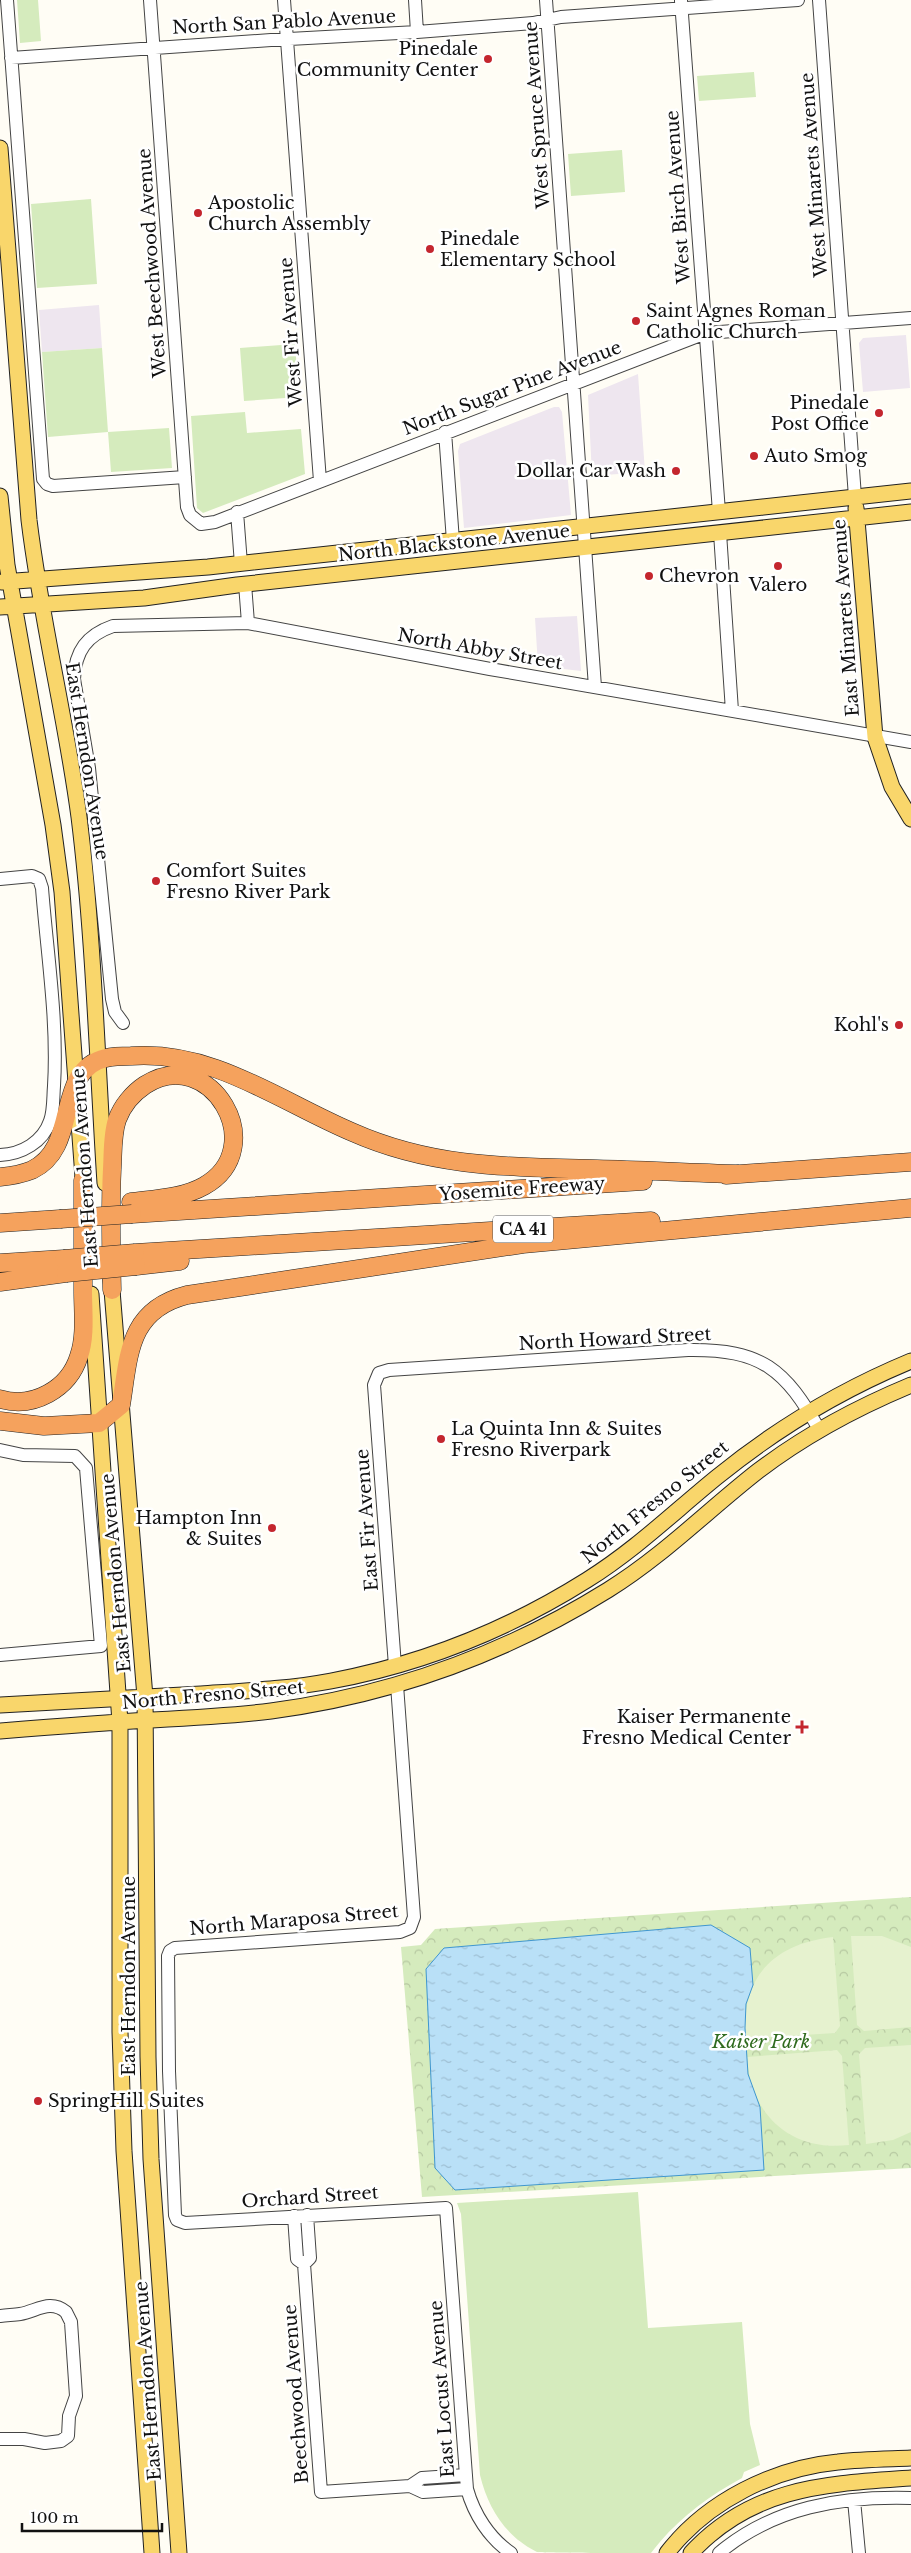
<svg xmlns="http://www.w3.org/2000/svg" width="911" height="2553" viewBox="0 0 911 2553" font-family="'Libre Baskerville',serif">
	<defs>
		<pattern id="park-crowns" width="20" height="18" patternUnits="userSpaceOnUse" patternTransform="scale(1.25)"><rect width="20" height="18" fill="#d5ebbd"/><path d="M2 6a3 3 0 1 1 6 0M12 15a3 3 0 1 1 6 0" fill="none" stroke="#b6c8a1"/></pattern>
		<pattern id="water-ripples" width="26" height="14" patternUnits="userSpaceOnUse" patternTransform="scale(1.25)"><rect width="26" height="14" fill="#b9e0f7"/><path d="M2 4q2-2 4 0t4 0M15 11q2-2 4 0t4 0" fill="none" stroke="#9ebfd3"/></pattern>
	</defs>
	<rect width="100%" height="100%" fill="#fffdf5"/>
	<path fill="#eee6ef" d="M 99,305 L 102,348 L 42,352 L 39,310 Z
		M 906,335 L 910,388 L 863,392 L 859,343 L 863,338 Z
		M 638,374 L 645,472 L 592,476 L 588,395 Z
		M 554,407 L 559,407 L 562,412 L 571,515 L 464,528 L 458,451 L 460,444 Z
		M 577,616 L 581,671 L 538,666 L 535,618 Z"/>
	<path fill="#d5ebbd" d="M 17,0 L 38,0 L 41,41 L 20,43 Z
		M 754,72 L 756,97 L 699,101 L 697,76 Z
		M 622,150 L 625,192 L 571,196 L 568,154 Z
		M 91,199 L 97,284 L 37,288 L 31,204 Z
		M 295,344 L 299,397 L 244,401 L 240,348 Z
		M 102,348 L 108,432 L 169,428 L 172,468 L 111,472 L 108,432 L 48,437 L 42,352 Z
		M 245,412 L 247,433 L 301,429 L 305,474 L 203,513 L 197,508 L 191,416 Z
		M 638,2192 L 648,2328 L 742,2322 L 750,2424 L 760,2465 L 744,2472 L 742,2478 C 707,2497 675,2521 651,2553 C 634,2553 546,2553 537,2552 C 505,2536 488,2508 480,2475 L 461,2214 L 457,2203 Z"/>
	<path fill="url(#park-crowns)" d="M 911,1897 L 911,2168 L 422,2197 L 401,1947 L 421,1945 L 435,1929 Z"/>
	<path fill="#e6f2cf" d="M 851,1936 L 882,1936 L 911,1947 L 911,2027 L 864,2031 L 857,2025 Z
		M 833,1937 L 840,2026 L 835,2033 L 745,2039 C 741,1977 773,1944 833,1937 Z
		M 911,2045 L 911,2132 L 893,2140 L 866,2144 L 859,2054 L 865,2048 Z
		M 837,2050 L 842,2056 L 849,2145 C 790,2152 750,2114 747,2057 Z"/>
	<path fill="url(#water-ripples)" stroke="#3f96cf" d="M 711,1925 L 750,1948 L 753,1985 L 746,2004 L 745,2028 L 748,2074 L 760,2107 L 764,2170 L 455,2190 L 435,2168 L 426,1969 L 444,1948 Z"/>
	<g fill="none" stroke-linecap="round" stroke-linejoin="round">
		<g stroke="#444" stroke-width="14">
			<path id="minor" d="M 7,0 L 43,479 L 47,484 L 53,486 L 185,477
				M 150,0 L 187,507 L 190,515 L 201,524 L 215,522 L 706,333 L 911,318
				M 284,0 L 320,481
				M 415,0 L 417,32
				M 546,0 L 595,687
				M 819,0 L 855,497
				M 681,1 L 719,512
				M 11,58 L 271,40 L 417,32 L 533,23 L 561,17 L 798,0
				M 445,432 L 453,541
				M 237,512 L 241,564
				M 720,533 L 732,711
				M 245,584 L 248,623
				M 0,879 L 32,876 L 39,879 L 42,888 C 47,953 58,1021 54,1086 C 53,1097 54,1110 50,1121 C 43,1142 22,1154 0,1155
				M 123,1023 L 115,1012 L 112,999 L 89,768 L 74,679 C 75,651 87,635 113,626 L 248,623 L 490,669 L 911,742
				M 0,1450 L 23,1455 L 75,1456 L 86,1468 L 101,1646 L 0,1655
				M 395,1666 L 374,1385 L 379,1373 L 389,1370 L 688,1350 C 762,1349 785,1369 820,1431
				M 397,1685 L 414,1917 L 410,1928 L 400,1932 L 175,1948 L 170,1951 L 168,1956 L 169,2071 L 175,2215 L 177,2220 L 185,2223 L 446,2208 L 467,2489 C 474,2514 489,2538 511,2553
				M 294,2216 L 297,2259 L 304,2264 L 310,2258 L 307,2215
				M 304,2264 L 321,2492 L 410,2486
				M 0,2316 C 7,2315 14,2315 20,2314 C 37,2311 50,2299 66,2312 L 71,2322 L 76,2396 L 69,2416 L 68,2436 L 61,2441 L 45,2443 L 24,2439 L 0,2439
				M 466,2475 L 422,2478 L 410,2486 L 423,2492 L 467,2489
				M 854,2500 L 859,2553
				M 719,2553 C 774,2507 841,2496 911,2498"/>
		</g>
		<g stroke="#222" stroke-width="17">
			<path id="major" d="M 0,148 L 29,520 C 41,620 66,718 79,817 C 94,938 97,1061 105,1183
				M 0,496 L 7,565 L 53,825 L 62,892 L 84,1191
				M 856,508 L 875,737 L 892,787 L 911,819
				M 2,582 L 208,567 L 911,491
				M 0,607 L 144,598 L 237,585 L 911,512
				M 111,1278 L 145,1697 L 148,2057 L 151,2159 L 179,2553
				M 91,1294 L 120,1723 L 120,2032 L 124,2151 L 152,2553
				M 0,1705 C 67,1701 134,1698 201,1694 C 245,1691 288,1689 331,1681 C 422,1664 509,1629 587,1580 C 635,1550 674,1512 717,1477 C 776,1429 841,1390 911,1361
				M 0,1731 C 50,1727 100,1723 150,1720 C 190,1718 231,1716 271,1711 C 392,1695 505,1654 608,1590 C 663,1556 708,1510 758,1471 C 804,1436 858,1407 911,1385
				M 667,2553 C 707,2501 774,2468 838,2462 C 862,2459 887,2459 911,2458
				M 691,2553 C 753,2486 827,2484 911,2478"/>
		</g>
		<g stroke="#222" stroke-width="19">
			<path id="highway" d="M 726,1175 L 911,1162
				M 0,1177 C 11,1176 22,1174 32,1170 C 81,1147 53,1070 106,1058 C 114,1056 123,1056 131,1056 C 213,1050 279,1101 352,1132 C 433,1168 510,1167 597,1169 C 644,1170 691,1173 738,1174
				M 132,1214 L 643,1181
				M 0,1223 L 60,1219
				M 135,1253 L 651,1221
				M 0,1263 L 64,1259
				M 136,1266 L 180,1261
				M 0,1282 L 66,1273
				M 112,1290 C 111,1249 110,1209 112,1169 C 113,1153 112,1135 117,1120 C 122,1106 133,1093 145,1085 C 210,1043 272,1148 204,1186 C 183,1198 154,1199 131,1202
				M 0,1399 C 33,1409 69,1389 79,1356 C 86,1336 83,1312 83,1291 C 83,1254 83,1217 83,1180
				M 0,1421 L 44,1426 L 99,1423 L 121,1405 C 129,1355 128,1310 187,1295 L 523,1244 L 911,1208"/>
		</g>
		<use href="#minor" stroke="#fff" stroke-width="12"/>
		<use href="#major" stroke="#f9d66b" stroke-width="15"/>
		<use href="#highway" stroke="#f5a25d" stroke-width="18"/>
		<g stroke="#222" stroke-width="19" stroke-linecap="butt">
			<path id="highway-bridge" d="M 60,1219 L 132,1214
				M 64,1259 L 135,1253
				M 66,1273 L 136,1266"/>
		</g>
		<use href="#highway-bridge" stroke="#f5a25d" stroke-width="18"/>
	</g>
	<g fill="#c4262e" stroke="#fff" stroke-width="2">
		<circle cx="488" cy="59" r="5"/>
		<circle cx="198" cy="213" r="5"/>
		<circle cx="430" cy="249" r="5"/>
		<circle cx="636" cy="321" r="5"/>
		<circle cx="879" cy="413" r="5"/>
		<circle cx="754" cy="456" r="5"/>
		<circle cx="676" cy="471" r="5"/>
		<circle cx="778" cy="566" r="5"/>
		<circle cx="649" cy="576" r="5"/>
		<circle cx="156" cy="881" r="5"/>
		<circle cx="899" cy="1025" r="5"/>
		<circle cx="441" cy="1439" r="5"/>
		<circle cx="272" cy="1528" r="5"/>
		<path d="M799.5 1719.5h5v5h5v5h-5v5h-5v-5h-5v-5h5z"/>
		<circle cx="38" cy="2101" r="5"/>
	</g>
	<g text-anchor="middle" stroke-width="5" stroke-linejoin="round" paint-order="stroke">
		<rect fill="#fff" stroke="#585858" stroke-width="1" x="493" y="1215.5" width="60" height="27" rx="4"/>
		<g font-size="16" font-weight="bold" fill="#111">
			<text x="523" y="1235">CA 41</text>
		</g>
		<g font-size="18" fill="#111" stroke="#fff">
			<text transform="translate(284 22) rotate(-3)" y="6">North San Pablo Avenue</text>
			<text transform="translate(537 115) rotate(-94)" y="6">West Spruce Avenue</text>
			<text transform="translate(814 175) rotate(-94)" y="6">West Minarets Avenue</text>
			<text transform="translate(678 197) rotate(-94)" y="6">West Birch Avenue</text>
			<text transform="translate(152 263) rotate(-94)" y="6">West Beechwood Avenue</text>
			<text transform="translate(291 332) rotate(-94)" y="6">West Fir Avenue</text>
			<text transform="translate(512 388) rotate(-21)" y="6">North Sugar Pine Avenue</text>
			<text transform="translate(454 543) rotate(-6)" y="6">North Blackstone Avenue</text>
			<text transform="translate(846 618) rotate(-94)" y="6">East Minarets Avenue</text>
			<text transform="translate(480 649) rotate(10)" y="6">North Abby Street</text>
			<text transform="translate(87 761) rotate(81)" y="6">East Herndon Avenue</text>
			<text transform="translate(85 1168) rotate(-94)" y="6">East Herndon Avenue</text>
			<text transform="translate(522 1189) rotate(-4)" y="6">Yosemite Freeway</text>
			<text transform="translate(615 1339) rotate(-3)" y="6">North Howard Street</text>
			<text transform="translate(655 1502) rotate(-39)" y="6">North Fresno Street</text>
			<text transform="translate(367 1520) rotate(-94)" y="6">East Fir Avenue</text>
			<text transform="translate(116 1573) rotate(-95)" y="6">East Herndon Avenue</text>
			<text transform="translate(213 1695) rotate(-5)" y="6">North Fresno Street</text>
			<text transform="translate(294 1920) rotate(-5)" y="6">North Maraposa Street</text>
			<text transform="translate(129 1976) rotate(-90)" y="6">East Herndon Avenue</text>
			<text transform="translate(310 2197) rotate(-4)" y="6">Orchard Street</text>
			<text transform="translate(148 2381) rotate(-94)" y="6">East Herndon Avenue</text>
			<text transform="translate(442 2389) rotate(-94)" y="6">East Locust Avenue</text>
			<text transform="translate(296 2394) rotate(-94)" y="6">Beechwood Avenue</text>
		</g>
		<g font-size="18" fill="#111" stroke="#fff" text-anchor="start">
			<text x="478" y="55" text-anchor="end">Pinedale<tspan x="478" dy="21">Community Center</tspan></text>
			<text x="208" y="209">Apostolic<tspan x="208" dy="21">Church Assembly</tspan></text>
			<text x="440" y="245">Pinedale<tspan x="440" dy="21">Elementary School</tspan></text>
			<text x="646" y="317">Saint Agnes Roman<tspan x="646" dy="21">Catholic Church</tspan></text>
			<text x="869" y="409" text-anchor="end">Pinedale<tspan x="869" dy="21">Post Office</tspan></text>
			<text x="764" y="462">Auto Smog</text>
			<text x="666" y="477" text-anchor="end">Dollar Car Wash</text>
			<text x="659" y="582">Chevron</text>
			<text x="778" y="591" text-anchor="middle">Valero</text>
			<text x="166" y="877">Comfort Suites<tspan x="166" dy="21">Fresno River Park</tspan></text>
			<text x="889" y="1031" text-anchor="end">Kohl's</text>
			<text x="451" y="1435">La Quinta Inn &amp; Suites<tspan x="451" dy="21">Fresno Riverpark</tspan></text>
			<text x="262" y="1524" text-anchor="end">Hampton Inn<tspan x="262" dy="21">&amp; Suites</tspan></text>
			<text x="791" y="1723" text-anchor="end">Kaiser Permanente<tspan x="791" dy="21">Fresno Medical Center</tspan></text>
			<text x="48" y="2107">SpringHill Suites</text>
		</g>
		<g font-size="18" font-style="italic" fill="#2f6b1f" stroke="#fff">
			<text x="761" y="2048">Kaiser Park</text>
		</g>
	</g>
	<path d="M22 2523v8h140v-8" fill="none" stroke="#111111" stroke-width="2.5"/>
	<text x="30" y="2523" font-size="15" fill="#111111" stroke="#ffffff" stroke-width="4" paint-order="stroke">100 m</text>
</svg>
